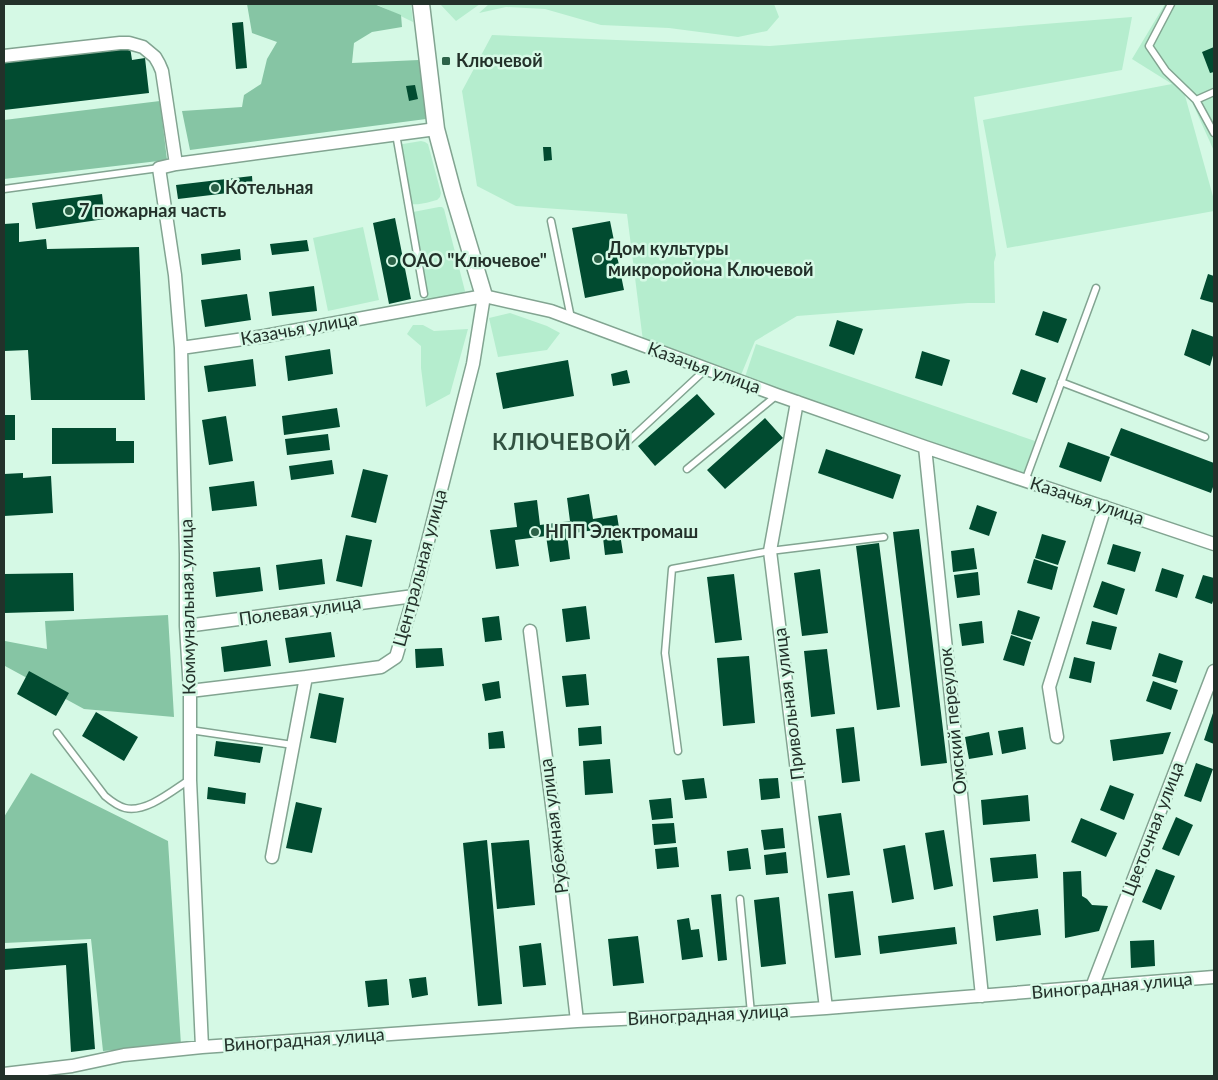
<svg xmlns="http://www.w3.org/2000/svg" width="1218" height="1080" viewBox="0 0 1218 1080" font-family="Lato,sans-serif">
	<rect width="100%" height="100%" fill="#d5f9e5"/>
	<path fill="#b5edce" d="M 376,4 L 411,4 L 413,22 Z
		M 440,4 L 480,4 L 456,21 Z
		M 489,4 L 774,4 L 779,17 L 767,31 L 738,37 L 669,28 L 601,25 L 545,9 L 506,7 L 479,13 Z
		M 1165,4 L 1214,4 L 1214,151 L 1188,93 L 1184,92 L 1214,200 L 1214,211 L 1007,248 L 983,120 L 1172,84 L 1132,59 Z
		M 1132,17 L 1122,70 L 974,97 L 996,255 L 994,262 L 995,303 L 968,303 L 797,316 L 755,341 L 741,375 L 706,369 L 643,341 L 627,214 L 516,206 L 477,186 L 462,91 L 492,35 L 770,46 Z
		M 421,141 L 425,142 L 428,144 L 441,193 L 440,197 L 437,200 C 428,202 413,208 405,201 L 395,153 L 395,148 L 397,145 Z
		M 439,207 L 442,207 L 444,209 L 465,291 L 462,297 L 429,301 L 424,294 L 413,212 Z
		M 363,227 L 379,300 L 328,311 L 313,238 Z
		M 510,313 L 547,326 L 560,333 L 547,350 L 498,357 L 489,318 Z
		M 413,325 L 423,325 L 434,331 L 468,329 L 450,394 L 426,407 L 421,368 L 421,346 L 407,334 Z
		M 756,344 L 1035,441 L 1021,480 L 743,383 Z"/>
	<path fill="#86c5a4" d="M 247,4 L 374,4 L 401,15 L 402,27 L 372,32 L 354,43 L 352,63 L 419,60 L 426,119 L 190,150 L 182,111 L 242,107 L 244,95 L 261,84 L 267,59 L 277,42 L 252,33 Z
		M 160,101 L 167,160 L 4,179 L 4,120 Z
		M 168,615 L 174,717 L 84,709 L 5,666 L 5,641 L 47,649 L 45,621 Z
		M 31,773 L 168,841 L 181,1045 L 103,1051 L 91,939 L 4,943 L 4,817 Z"/>
	<path fill="#014b30" d="M 243,22 L 247,68 L 236,69 L 232,23 Z
		M 130,47 L 132,60 L 145,58 L 149,93 L 4,110 L 4,62 Z
		M 1214,47 L 1214,72 L 1210,73 L 1202,52 Z
		M 415,85 L 418,99 L 409,101 L 406,86 Z
		M 543,147 L 551,147 L 552,160 L 544,161 Z
		M 252,176 L 253,190 L 178,199 L 176,185 Z
		M 102,194 L 105,219 L 36,229 L 32,203 Z
		M 395,218 L 411,299 L 389,304 L 373,223 Z
		M 610,221 L 624,290 L 585,298 L 572,228 Z
		M 19,223 L 19,242 L 46,239 L 47,249 L 139,247 L 145,400 L 31,400 L 28,350 L 4,351 L 4,224 Z
		M 307,240 L 309,251 L 272,255 L 270,244 Z
		M 240,249 L 241,260 L 202,265 L 201,254 Z
		M 1208,274 L 1214,276 L 1214,303 L 1200,299 Z
		M 314,286 L 317,311 L 272,316 L 269,292 Z
		M 247,294 L 251,320 L 205,327 L 201,300 Z
		M 1043,311 L 1067,319 L 1058,343 L 1035,335 Z
		M 837,320 L 863,329 L 854,355 L 829,346 Z
		M 1192,329 L 1214,337 L 1214,352 L 1210,366 L 1184,355 Z
		M 330,349 L 333,374 L 288,381 L 285,356 Z
		M 922,351 L 950,360 L 942,386 L 915,378 Z
		M 253,359 L 256,386 L 208,392 L 204,366 Z
		M 568,360 L 574,396 L 503,409 L 496,373 Z
		M 1021,369 L 1046,378 L 1037,403 L 1012,394 Z
		M 627,370 L 630,383 L 613,386 L 611,374 Z
		M 697,394 L 715,414 L 655,466 L 638,446 Z
		M 337,408 L 340,427 L 284,435 L 282,416 Z
		M 4,415 L 15,415 L 15,440 L 4,440 Z
		M 226,416 L 233,461 L 209,465 L 202,420 Z
		M 765,418 L 783,438 L 725,489 L 707,470 Z
		M 52,428 L 116,428 L 116,441 L 134,441 L 134,463 L 52,464 Z
		M 1121,428 L 1214,463 L 1214,484 L 1211,493 L 1110,455 Z
		M 328,434 L 330,450 L 287,455 L 285,439 Z
		M 1068,442 L 1110,457 L 1101,482 L 1059,467 Z
		M 826,449 L 901,475 L 893,499 L 818,473 Z
		M 332,460 L 334,474 L 291,480 L 289,466 Z
		M 363,469 L 388,475 L 376,523 L 351,517 Z
		M 23,473 L 23,478 L 51,476 L 53,513 L 4,516 L 4,474 Z
		M 254,481 L 257,506 L 212,511 L 209,487 Z
		M 589,494 L 593,519 L 617,515 L 623,553 L 605,555 L 602,529 L 567,534 L 570,559 L 550,562 L 546,536 L 515,540 L 519,566 L 496,569 L 490,530 L 517,527 L 514,503 L 537,500 L 540,525 L 570,521 L 567,498 Z
		M 977,505 L 997,512 L 989,536 L 969,529 Z
		M 919,529 L 947,763 L 921,766 L 893,532 Z
		M 1042,534 L 1066,541 L 1058,565 L 1035,558 Z
		M 346,535 L 372,540 L 362,587 L 336,581 Z
		M 879,543 L 900,707 L 877,710 L 856,546 Z
		M 1113,544 L 1141,552 L 1135,572 L 1107,564 Z
		M 974,548 L 977,569 L 953,572 L 951,551 Z
		M 322,559 L 325,584 L 279,590 L 276,565 Z
		M 1034,559 L 1058,567 L 1052,590 L 1027,583 Z
		M 260,567 L 263,591 L 216,597 L 213,572 Z
		M 1162,568 L 1184,575 L 1177,598 L 1155,591 Z
		M 820,569 L 828,633 L 802,636 L 794,573 Z
		M 978,572 L 980,595 L 957,598 L 954,575 Z
		M 73,573 L 74,611 L 4,613 L 4,574 Z
		M 734,574 L 742,640 L 715,643 L 707,577 Z
		M 1203,575 L 1214,578 L 1214,598 L 1212,604 L 1195,598 Z
		M 1102,581 L 1125,589 L 1117,615 L 1093,607 Z
		M 586,606 L 590,639 L 566,642 L 562,609 Z
		M 1018,610 L 1040,617 L 1032,640 L 1011,634 Z
		M 499,616 L 502,640 L 485,642 L 482,618 Z
		M 982,621 L 984,643 L 962,646 L 959,624 Z
		M 1092,621 L 1117,627 L 1111,650 L 1086,644 Z
		M 331,632 L 335,657 L 289,663 L 285,638 Z
		M 1011,635 L 1031,642 L 1024,666 L 1003,660 Z
		M 267,640 L 271,666 L 224,672 L 221,647 Z
		M 442,648 L 444,666 L 416,668 L 415,649 Z
		M 827,649 L 835,714 L 811,717 L 804,651 Z
		M 1159,653 L 1183,661 L 1176,683 L 1152,676 Z
		M 749,656 L 755,723 L 723,726 L 717,658 Z
		M 1074,657 L 1095,662 L 1091,683 L 1069,678 Z
		M 29,671 L 69,693 L 56,716 L 17,694 Z
		M 586,674 L 589,705 L 566,707 L 562,676 Z
		M 499,681 L 501,698 L 485,701 L 482,684 Z
		M 1153,681 L 1178,690 L 1171,710 L 1146,701 Z
		M 319,693 L 344,698 L 336,743 L 310,738 Z
		M 1214,710 L 1214,744 L 1204,740 Z
		M 96,712 L 138,737 L 124,761 L 82,736 Z
		M 601,726 L 602,744 L 579,746 L 578,728 Z
		M 854,727 L 860,781 L 842,783 L 836,729 Z
		M 1023,727 L 1026,749 L 1002,754 L 998,731 Z
		M 503,731 L 505,748 L 489,749 L 488,733 Z
		M 989,732 L 993,755 L 969,759 L 965,737 Z
		M 1171,732 L 1163,754 L 1113,761 L 1110,740 Z
		M 216,741 L 263,747 L 260,763 L 214,756 Z
		M 610,759 L 613,793 L 585,795 L 583,761 Z
		M 1196,763 L 1213,769 L 1201,802 L 1184,796 Z
		M 704,778 L 707,798 L 685,800 L 682,780 Z
		M 778,778 L 780,798 L 761,800 L 759,779 Z
		M 1110,785 L 1134,794 L 1124,820 L 1100,810 Z
		M 208,787 L 246,793 L 245,804 L 207,799 Z
		M 1028,795 L 1030,821 L 983,825 L 981,800 Z
		M 671,798 L 673,818 L 652,820 L 649,800 Z
		M 296,802 L 322,808 L 312,853 L 286,848 Z
		M 841,813 L 850,875 L 827,878 L 818,816 Z
		M 1176,817 L 1193,825 L 1179,856 L 1162,849 Z
		M 1081,818 L 1117,833 L 1106,857 L 1071,842 Z
		M 674,823 L 676,843 L 654,845 L 652,824 Z
		M 783,828 L 785,848 L 764,850 L 761,830 Z
		M 944,830 L 953,886 L 934,890 L 925,833 Z
		M 487,840 L 502,1004 L 478,1006 L 463,843 Z
		M 529,840 L 535,905 L 497,909 L 491,843 Z
		M 905,845 L 914,899 L 892,903 L 883,849 Z
		M 677,847 L 679,867 L 657,869 L 655,849 Z
		M 748,848 L 751,869 L 729,871 L 727,851 Z
		M 786,852 L 788,873 L 766,875 L 764,855 Z
		M 1036,854 L 1038,878 L 993,882 L 990,858 Z
		M 1156,869 L 1175,876 L 1161,910 L 1142,902 Z
		M 1081,871 L 1082,896 L 1087,899 L 1092,905 L 1108,906 L 1099,931 L 1065,938 L 1063,872 Z
		M 853,891 L 861,955 L 835,958 L 828,894 Z
		M 721,894 L 727,960 L 718,961 L 711,895 Z
		M 779,897 L 786,964 L 761,967 L 754,900 Z
		M 1038,909 L 1041,935 L 996,941 L 993,916 Z
		M 689,918 L 691,930 L 699,929 L 703,957 L 682,960 L 677,920 Z
		M 955,927 L 957,944 L 880,954 L 878,936 Z
		M 638,936 L 644,983 L 613,986 L 608,939 Z
		M 1154,940 L 1155,966 L 1131,968 L 1130,941 Z
		M 87,943 L 95,1049 L 71,1052 L 66,965 L 4,970 L 4,949 Z
		M 541,943 L 546,985 L 523,987 L 519,946 Z
		M 426,977 L 428,995 L 412,998 L 409,979 Z
		M 387,979 L 389,1005 L 368,1007 L 365,981 Z"/>
	<g fill="none" stroke-linecap="round" stroke-linejoin="round">
		<g stroke="#82a491" stroke-width="9">
			<path id="service" d="M 1171,4 L 1149,46 L 1166,71 L 1196,100 L 1214,133
				M 1196,100 L 1214,92
				M 396,134 L 424,294
				M 4,189 L 159,168
				M 551,221 L 571,318
				M 1061,382 L 1205,437
				M 623,446 L 706,369
				M 687,469 L 777,395
				M 1025,481 L 1096,288
				M 190,730 L 293,745
				M 57,733 L 105,796 C 111,801 117,806 125,808 C 146,813 172,791 189,780
				M 678,751 L 665,653 L 672,569 L 770,551 L 884,537
				M 740,899 L 751,1013"/>
		</g>
		<g stroke="#82a491" stroke-width="15">
			<path id="minor" d="M 4,56 L 120,43 L 129,43 L 143,47 L 155,57 L 159,64 L 162,71 L 176,164
				M 181,348 L 265,336 L 484,296 L 551,311 L 777,395 L 925,447 L 1214,544
				M 797,402 L 770,551 L 826,1008
				M 925,447 L 982,996
				M 186,626 L 414,596
				M 530,631 L 554,821 L 577,1021
				M 190,691 L 306,677
				M 1057,737 L 1049,687 L 1105,507
				M 272,857 L 306,677 L 381,667 L 396,657 L 414,596 L 473,364 L 484,296
				M 1092,987 L 1214,671
				M 202,1047 L 190,780 L 190,691 L 186,626 L 186,554 L 181,348 L 175,275 L 159,168 L 176,164 L 436,129
				M 4,1074 L 72,1066 L 124,1055 L 202,1047 L 577,1021 L 751,1013 L 826,1008 L 1214,977"/>
		</g>
		<g stroke="#82a491" stroke-width="19">
			<path id="tertiary" d="M 421,4 L 436,129 L 453,193 L 484,296"/>
		</g>
		<use href="#service" stroke="#fff" stroke-width="6"/>
		<use href="#minor" stroke="#fff" stroke-width="12"/>
		<use href="#tertiary" stroke="#fff" stroke-width="16"/>
	</g>
	<g fill="#2c6248" stroke="#d5f9e5" stroke-width="2">
		<rect x="441" y="56" width="10" height="10" rx="2.5"/>
		<circle cx="215" cy="188" r="5"/>
		<circle cx="69" cy="211" r="5"/>
		<circle cx="598" cy="259" r="5"/>
		<circle cx="392" cy="261" r="5"/>
		<circle cx="535" cy="532" r="5"/>
	</g>
	<g text-anchor="middle" stroke-width="5" stroke-linejoin="round" paint-order="stroke">
		<g font-size="18" font-weight="bold" fill="#23312a" stroke="#d5f9e5" text-anchor="start">
			<text x="456" y="67">Ключевой</text>
			<text x="225" y="194">Котельная</text>
			<text x="79" y="217">7 пожарная часть</text>
			<text x="608" y="255">Дом культуры<tspan x="608" dy="21">микроройона Ключевой</tspan></text>
			<text x="402" y="267">ОАО "Ключевое"</text>
			<text x="545" y="538">НПП Электромаш</text>
		</g>
		<g font-size="18" fill="#23312a" stroke="#d5f9e5">
			<text transform="translate(299 329) rotate(-10)" y="6">Казачья улица</text>
			<text transform="translate(704 368) rotate(20)" y="6">Казачья улица</text>
			<text transform="translate(1087 501) rotate(18)" y="6">Казачья улица</text>
			<text transform="translate(420 568) rotate(-75)" y="6">Центральная улица</text>
			<text transform="translate(188 607) rotate(-91)" y="6">Коммунальная улица</text>
			<text transform="translate(300 611) rotate(-8)" y="6">Полевая улица</text>
			<text transform="translate(789 704) rotate(-97)" y="6">Привольная улица</text>
			<text transform="translate(953 721) rotate(-96)" y="6">Омский переулок</text>
			<text transform="translate(554 826) rotate(-97)" y="6">Рубежная улица</text>
			<text transform="translate(1153 829) rotate(-69)" y="6">Цветочная улица</text>
			<text transform="translate(1112 986) rotate(-5)" y="6">Виноградная улица</text>
			<text transform="translate(708 1015) rotate(-3)" y="6">Виноградная улица</text>
			<text transform="translate(304 1040) rotate(-4)" y="6">Виноградная улица</text>
		</g>
		<g font-size="22" font-weight="bold" letter-spacing="1" fill="#335342" stroke="#d5f9e5">
			<text x="562" y="450">КЛЮЧЕВОЙ</text>
		</g>
	</g>
	<rect width="1218" height="1080" fill="none" stroke="#23312a" stroke-width="10"/>
</svg>
